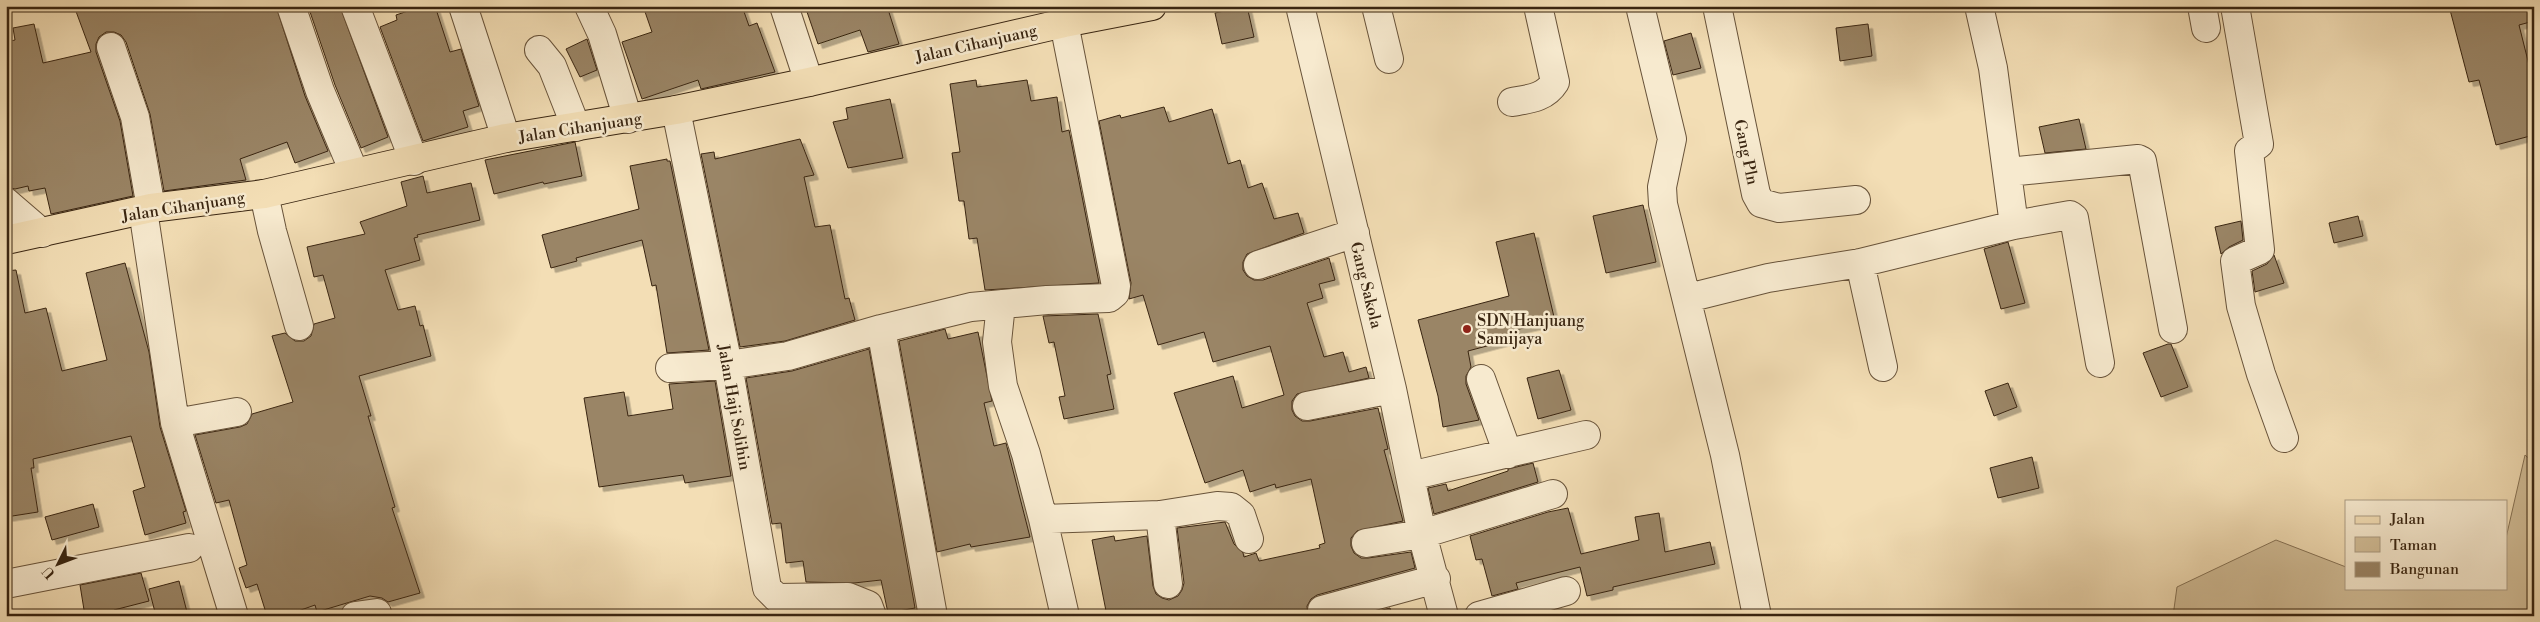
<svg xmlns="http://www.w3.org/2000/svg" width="2540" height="622" viewBox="0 0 2540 622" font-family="'Libre Bodoni',serif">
	<defs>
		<filter id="shadow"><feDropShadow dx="4.5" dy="4.5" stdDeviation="0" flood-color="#0004"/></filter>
	</defs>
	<rect width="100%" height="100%" fill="#f3deb5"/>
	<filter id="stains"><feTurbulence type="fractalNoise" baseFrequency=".004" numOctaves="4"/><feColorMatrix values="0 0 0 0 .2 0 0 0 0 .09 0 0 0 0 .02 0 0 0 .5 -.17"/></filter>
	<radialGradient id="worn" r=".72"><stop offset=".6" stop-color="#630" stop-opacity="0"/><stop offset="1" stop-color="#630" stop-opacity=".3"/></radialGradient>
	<path fill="#d3bf99" stroke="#867255" d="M 2525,455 L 2534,463 L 2534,616 L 2173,616 L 2177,587 L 2276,540 L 2346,567 L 2346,588 L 2506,588 L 2506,538 Z"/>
	<path fill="#9a8566" stroke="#392511" filter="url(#shadow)" d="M 74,6 L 276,6 L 305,96 L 328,151 L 295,163 L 287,142 L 240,159 L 246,180 L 164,191 L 150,114 L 126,42 L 121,35 L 114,32 L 106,32 L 99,37 L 96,44 L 96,52 L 120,121 L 133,196 L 51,214 L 45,188 L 29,191 L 28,186 L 15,189 L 6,187 L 6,42 L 15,40 L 13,28 L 34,24 L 43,63 L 91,52 Z
		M 308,6 L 340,6 L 388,137 L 361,148 L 335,85 Z
		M 423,6 L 435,6 L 450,52 L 461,49 L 479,106 L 463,111 L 468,127 L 423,141 L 380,27 L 397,20 L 396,15 Z
		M 643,6 L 742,6 L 749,26 L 757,23 L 775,72 L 701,89 L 698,80 L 642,99 L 622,42 L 652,32 Z
		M 805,6 L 887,6 L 899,44 L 868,52 L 860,30 L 818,44 Z
		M 1247,6 L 1254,37 L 1222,44 L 1215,13 Z
		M 2449,6 L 2534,6 L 2534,21 L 2519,25 L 2534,85 L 2534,135 L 2496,145 L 2479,80 L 2469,82 Z
		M 1868,24 L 1872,56 L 1840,61 L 1836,28 Z
		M 1691,33 L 1701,68 L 1673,75 L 1664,41 Z
		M 587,39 L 597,70 L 580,77 L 566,49 Z
		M 976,80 L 977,87 L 1027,80 L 1031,101 L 1057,97 L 1062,132 L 1069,130 L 1099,283 L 985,290 L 977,238 L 969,239 L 964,201 L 959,201 L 952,153 L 960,152 L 950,84 Z
		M 890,99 L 903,158 L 848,168 L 833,122 L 848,119 L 846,108 Z
		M 1164,107 L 1169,122 L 1212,109 L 1228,164 L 1240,160 L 1248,188 L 1262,183 L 1274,219 L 1298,213 L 1304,233 L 1247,254 L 1243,262 L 1243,270 L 1247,276 L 1254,280 L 1263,280 L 1329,258 L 1335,280 L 1319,284 L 1323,298 L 1307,303 L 1324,357 L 1343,352 L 1349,372 L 1366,367 L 1369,378 L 1297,394 L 1292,401 L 1292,410 L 1295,416 L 1302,421 L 1310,421 L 1378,408 L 1388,449 L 1384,450 L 1403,521 L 1357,531 L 1351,538 L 1351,546 L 1354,553 L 1361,558 L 1368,558 L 1411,552 L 1415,568 L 1317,595 L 1311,599 L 1307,606 L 1308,616 L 1107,616 L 1092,540 L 1114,536 L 1115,541 L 1147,536 L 1153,586 L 1156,594 L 1162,598 L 1169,600 L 1178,596 L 1182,590 L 1184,583 L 1177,528 L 1225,522 L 1234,544 L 1243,553 L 1244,557 L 1256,553 L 1259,561 L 1320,548 L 1319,545 L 1325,543 L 1311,479 L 1276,488 L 1275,484 L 1250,492 L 1243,470 L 1205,483 L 1174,393 L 1233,376 L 1242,408 L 1284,395 L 1270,346 L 1213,362 L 1204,332 L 1158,345 L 1143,295 L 1129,299 L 1131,283 L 1099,121 L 1120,115 L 1121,118 Z
		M 2079,119 L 2086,149 L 2045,153 L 2039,127 Z
		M 800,139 L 814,175 L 804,177 L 815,227 L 830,225 L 845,299 L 849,298 L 855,320 L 785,341 L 740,347 L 701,154 L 714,152 L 715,159 Z
		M 575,142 L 582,176 L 544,184 L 543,182 L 494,194 L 485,160 Z
		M 667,159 L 667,161 L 670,161 L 709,350 L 667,353 L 656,285 L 652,286 L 642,240 L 576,258 L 577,261 L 551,268 L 542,235 L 639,209 L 630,166 Z
		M 423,176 L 427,193 L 471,183 L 480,220 L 417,235 L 418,237 L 414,238 L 420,260 L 385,270 L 398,310 L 415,306 L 420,326 L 423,325 L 431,356 L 359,376 L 371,416 L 368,416 L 395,507 L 392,508 L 420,593 L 388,602 L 382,598 L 370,596 L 317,612 L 315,605 L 284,616 L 267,616 L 257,584 L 246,588 L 239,568 L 247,565 L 229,500 L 216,503 L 195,435 L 240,427 L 247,424 L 252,414 L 293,402 L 272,336 L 285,333 L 295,341 L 304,341 L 311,336 L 314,324 L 335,318 L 323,275 L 314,277 L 307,247 L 365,234 L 360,222 L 407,206 L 401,182 Z
		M 1643,205 L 1656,262 L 1606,273 L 1593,216 Z
		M 2358,216 L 2363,236 L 2334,243 L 2329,223 Z
		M 2241,221 L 2243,240 L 2229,247 L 2221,254 L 2215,227 Z
		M 1534,233 L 1555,321 L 1515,330 L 1517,338 L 1468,351 L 1471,367 L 1466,376 L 1466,384 L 1479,420 L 1443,427 L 1438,396 L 1418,320 L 1509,296 L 1496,242 Z
		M 2008,242 L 2025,303 L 2001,309 L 1984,249 Z
		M 2274,255 L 2284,283 L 2255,292 L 2252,271 L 2267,264 Z
		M 125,263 L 149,352 L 160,427 L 186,511 L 183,512 L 186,523 L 145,535 L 133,491 L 145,487 L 131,436 L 33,459 L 34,468 L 31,468 L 38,512 L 6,517 L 6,271 L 16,270 L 25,313 L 46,308 L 62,371 L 107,360 L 86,273 Z
		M 1098,314 L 1111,374 L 1107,375 L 1114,409 L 1064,419 L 1059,397 L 1065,396 L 1054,342 L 1049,343 L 1043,316 Z
		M 945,329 L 948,339 L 978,332 L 992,401 L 984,403 L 994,446 L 1006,443 L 1030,537 L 971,547 L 970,544 L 937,552 L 899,341 Z
		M 2168,344 L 2171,344 L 2188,387 L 2161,397 L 2143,353 Z
		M 869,349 L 915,608 L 888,613 L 881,580 L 854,583 L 806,582 L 803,561 L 786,563 L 781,523 L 772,524 L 746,378 L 792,371 Z
		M 1559,370 L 1571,410 L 1538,419 L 1527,378 Z
		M 715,381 L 731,476 L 685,483 L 683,475 L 599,487 L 584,398 L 624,392 L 628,416 L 673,409 L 669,384 Z
		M 2008,383 L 2017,407 L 1994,416 L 1985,391 Z
		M 2032,457 L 2039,488 L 1998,498 L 1990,468 Z
		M 1533,463 L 1538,482 L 1434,514 L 1428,488 L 1446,484 L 1448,491 L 1508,471 L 1508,469 Z
		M 93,504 L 99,527 L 52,540 L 45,517 Z
		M 1568,508 L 1581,554 L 1639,540 L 1635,517 L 1659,513 L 1665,552 L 1710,542 L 1715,564 L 1613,587 L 1613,590 L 1587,596 L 1580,567 L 1516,583 L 1518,589 L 1492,596 L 1482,559 L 1476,560 L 1470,536 L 1548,512 Z
		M 141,573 L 149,601 L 114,610 L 115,616 L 85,616 L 80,585 Z
		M 179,581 L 187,612 L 173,616 L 156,616 L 149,589 Z
		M 1390,608 L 1392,616 L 1360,616 Z"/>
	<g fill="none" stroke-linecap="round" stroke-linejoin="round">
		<g stroke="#68533a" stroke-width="30">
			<path id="minor" d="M 291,6 L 320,91 L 354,172
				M 355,6 L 414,161
				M 463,6 L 506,138
				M 589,6 L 602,34 L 628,119
				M 784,6 L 809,82
				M 1300,6 L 1392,389 L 1422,534 L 1444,616
				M 1376,6 L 1389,59
				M 1640,6 L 1672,139 L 1662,187 L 1663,204 L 1725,455 L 1757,616
				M 1717,6 L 1756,194 L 1761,203 L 1779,208 L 1856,200
				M 1979,6 L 1993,68 L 2014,225
				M 2202,6 L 2206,28
				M 2235,6 L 2259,144 L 2249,151 L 2260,250 L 2235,261 L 2241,306 L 2261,374 L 2284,438
				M 111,47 L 135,117 L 151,208
				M 539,50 L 552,66 L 576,127
				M 1512,102 C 1529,99 1545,98 1555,82 L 1538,6
				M 676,110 L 728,365 L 767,588 L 777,598 L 848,597 L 868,605 L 872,616
				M 2008,172 L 2138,159 L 2142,161 L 2173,329
				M 264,194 L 272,231 L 299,326
				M 6,202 L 42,233
				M 143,210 L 175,423 L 234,616
				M 1860,263 L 1883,367
				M 1258,265 L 1355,233
				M 1688,298 L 1768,278 L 1860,263 L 2014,225 L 2070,215 L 2074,218 L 2100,363
				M 1001,304 L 997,342 L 1003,386 L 1026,454 L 1043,519 L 1065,616
				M 881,329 L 971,307 L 1047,300 L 1109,298 L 1115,293 L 1116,286 L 1064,23
				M 670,368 L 728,365 L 788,356 L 881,329 L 933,616
				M 1481,379 L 1508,454
				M 1307,406 L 1392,389
				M 175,423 L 237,412
				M 1410,476 L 1586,435
				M 1160,515 L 1168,584
				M 1043,519 L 1160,515 L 1217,506 L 1231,507 L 1241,515 L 1249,539
				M 1366,543 L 1422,534 L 1553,494
				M 6,584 L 189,548
				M 1322,610 L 1436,579
				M 355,616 L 377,613
				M 1479,616 L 1566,591"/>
		</g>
		<g stroke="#392511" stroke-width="30">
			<path id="major" d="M 6,240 L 151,208 L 264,194 L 506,138 L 676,110 L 809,82 L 1064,23 L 1152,6"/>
		</g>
		<use href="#minor" stroke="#f7eacf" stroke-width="28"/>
		<use href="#major" stroke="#f3deb5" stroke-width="28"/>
	</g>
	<circle fill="#8f2418" stroke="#f7eacf" stroke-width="2" cx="1467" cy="329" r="5"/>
	<g text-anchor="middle" stroke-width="5" stroke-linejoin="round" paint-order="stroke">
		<g font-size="16" fill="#392511" stroke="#f7eacf">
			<text transform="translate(976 43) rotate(-13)" y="6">Jalan Cihanjuang</text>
			<text transform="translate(580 127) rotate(-9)" y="6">Jalan Cihanjuang</text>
			<text transform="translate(1747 152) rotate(78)" y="6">Gang Pln</text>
			<text transform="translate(183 206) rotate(-9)" y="6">Jalan Cihanjuang</text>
			<text transform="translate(1367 285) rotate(76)" y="6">Gang Sakola</text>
			<text transform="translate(735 407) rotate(80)" y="6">Jalan Haji Solihin</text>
		</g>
		<g font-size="16" fill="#392511" stroke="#f7eacf" text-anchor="start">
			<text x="1477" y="326">SDN Hanjuang<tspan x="1477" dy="18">Samijaya</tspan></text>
		</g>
	</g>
	<rect width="2540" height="622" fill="none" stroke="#f3deb5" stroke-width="25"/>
	<rect x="8" y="8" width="2525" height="607" fill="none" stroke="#392511" stroke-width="2.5"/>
	<rect x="12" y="12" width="2515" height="597" fill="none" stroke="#392511"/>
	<rect x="2345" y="500" width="162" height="90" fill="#f7eacf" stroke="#ab9b83"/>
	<rect x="2355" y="516" width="25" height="8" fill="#f3deb5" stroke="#ab9b83"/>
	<text x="2390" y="524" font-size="15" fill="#392511">Jalan</text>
	<rect x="2355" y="537" width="25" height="15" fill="#d3bf99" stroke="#ab9b83"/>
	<text x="2390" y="550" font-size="15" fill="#392511">Taman</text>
	<rect x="2355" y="562" width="25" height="15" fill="#9a8566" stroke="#ab9b83"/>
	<text x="2390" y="574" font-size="15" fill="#392511">Bangunan</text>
	<g transform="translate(58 564) rotate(228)" stroke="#f7eacf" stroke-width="4" paint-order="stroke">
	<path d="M0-4L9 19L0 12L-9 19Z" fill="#392511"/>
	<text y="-8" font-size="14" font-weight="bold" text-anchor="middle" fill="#392511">U</text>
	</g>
	<rect width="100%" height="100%" filter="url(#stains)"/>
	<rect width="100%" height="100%" fill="url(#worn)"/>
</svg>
